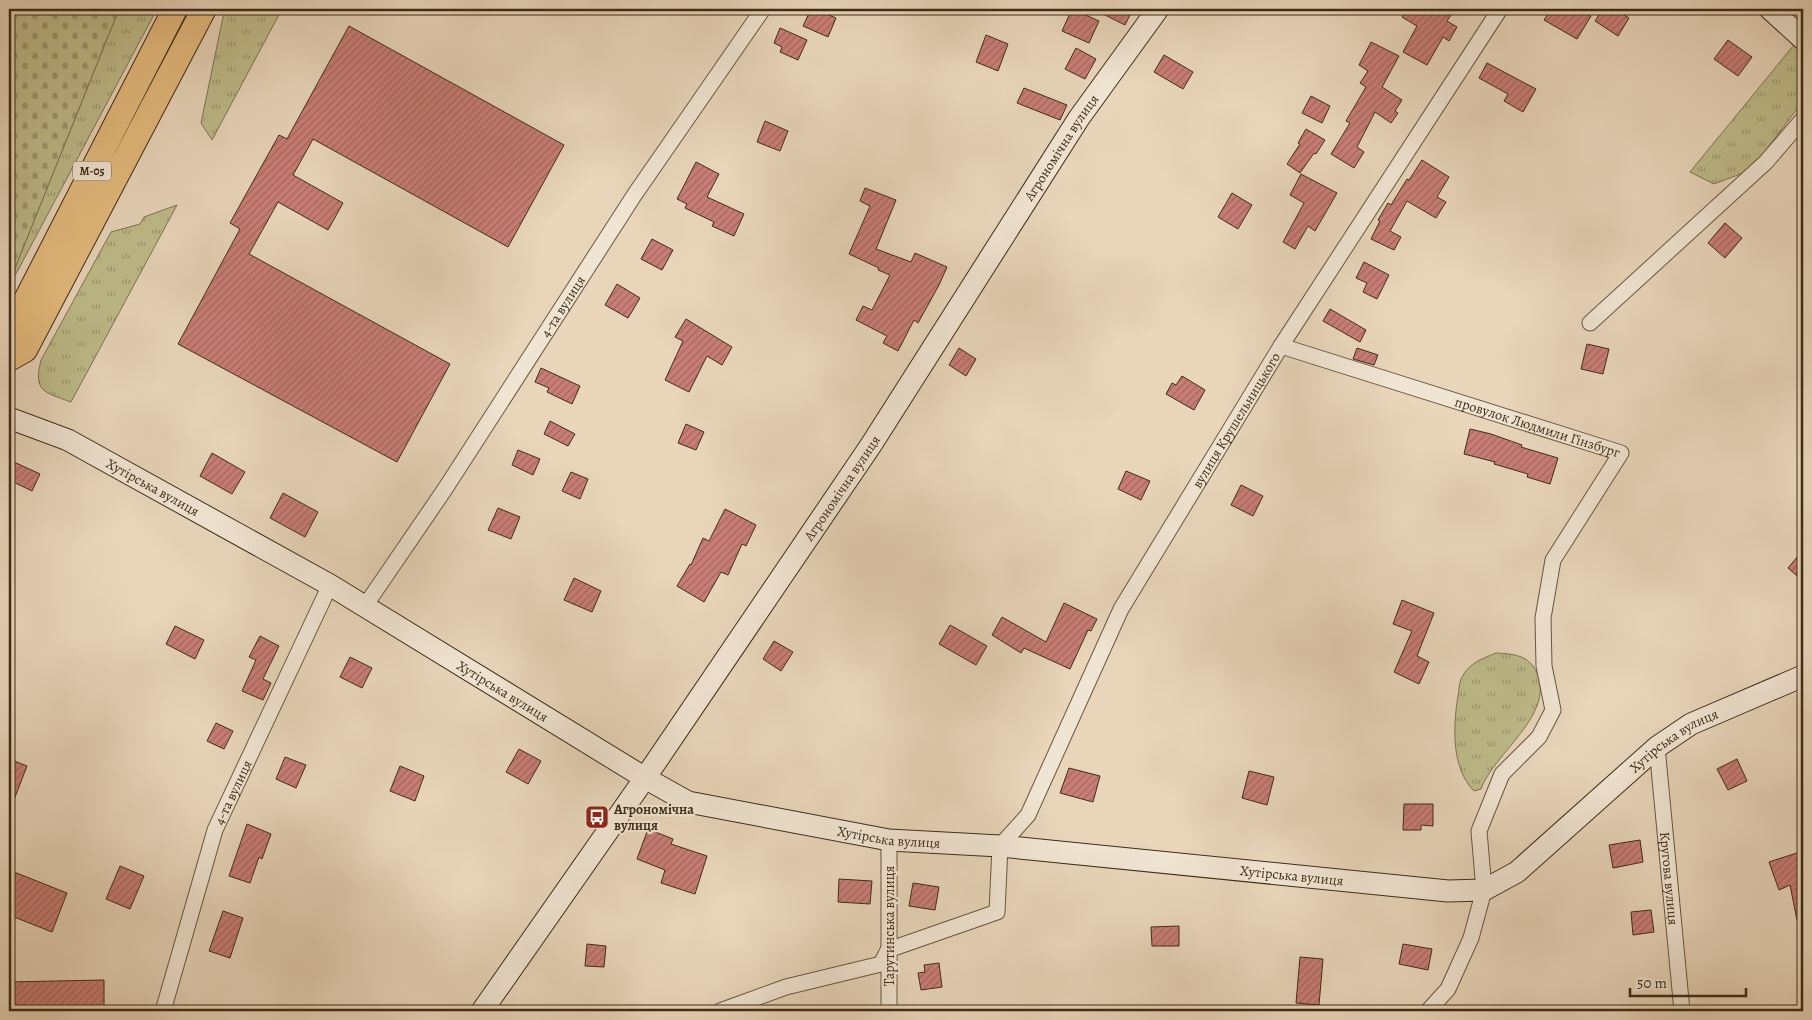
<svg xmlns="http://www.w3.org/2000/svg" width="1812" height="1020" viewBox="0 0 1812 1020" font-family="Alegreya,serif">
	<defs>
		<pattern id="grass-tufts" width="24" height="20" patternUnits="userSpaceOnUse" patternTransform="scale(1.25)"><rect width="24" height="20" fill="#bebb8a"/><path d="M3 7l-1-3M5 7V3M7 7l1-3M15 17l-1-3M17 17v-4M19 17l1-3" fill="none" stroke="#9c9870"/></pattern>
		<pattern id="cemetery-stones" width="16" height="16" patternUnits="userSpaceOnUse" patternTransform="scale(1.25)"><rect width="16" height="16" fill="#bebb8a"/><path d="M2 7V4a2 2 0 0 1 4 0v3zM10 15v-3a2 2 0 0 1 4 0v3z" fill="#9c9870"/></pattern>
		<pattern id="building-hatch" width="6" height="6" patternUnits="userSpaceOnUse" patternTransform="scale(1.25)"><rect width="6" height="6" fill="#c97d77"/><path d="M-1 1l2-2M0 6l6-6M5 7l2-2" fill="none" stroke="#a46761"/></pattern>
	</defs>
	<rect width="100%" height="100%" fill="#e8d5ba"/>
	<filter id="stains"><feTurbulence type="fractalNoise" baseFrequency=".004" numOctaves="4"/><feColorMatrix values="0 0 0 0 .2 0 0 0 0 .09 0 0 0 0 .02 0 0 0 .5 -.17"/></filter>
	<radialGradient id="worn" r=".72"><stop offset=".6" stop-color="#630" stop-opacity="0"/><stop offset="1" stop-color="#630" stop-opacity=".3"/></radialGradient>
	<path fill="url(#grass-tufts)" stroke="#7e7450" d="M 119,9 L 157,9 L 9,287 L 9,283 Z
		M 228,9 L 282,9 L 212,140 L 201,123 L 223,17 Z
		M 1798,40 L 1803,45 L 1803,101 L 1760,158 L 1743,173 L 1714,184 L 1690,172 Z
		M 177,205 L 71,402 C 44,392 33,392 41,360 L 111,232 L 140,224 L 144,217 Z
		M 1496,653 C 1514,654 1529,655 1537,673 C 1555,715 1494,753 1481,789 L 1474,791 C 1451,768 1453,726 1458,696 C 1459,690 1459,682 1462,677 C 1469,663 1482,659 1496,653 Z"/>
	<path fill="url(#cemetery-stones)" stroke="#7e7450" d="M 9,9 L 119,9 L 9,283 Z"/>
	<path fill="url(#building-hatch)" stroke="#3d2d16" d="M 811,9 L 815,9 L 836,18 L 828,37 L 803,26 Z
		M 1072,9 L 1099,21 L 1089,43 L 1062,31 Z
		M 1093,9 L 1133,9 L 1125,25 Z
		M 1407,9 L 1455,9 L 1447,21 L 1457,27 L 1449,41 L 1443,37 L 1427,65 L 1403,52 L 1417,26 L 1402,17 Z
		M 1551,9 L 1579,9 L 1591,16 L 1577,39 L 1544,20 Z
		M 1603,9 L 1615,9 L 1629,18 L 1618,36 L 1595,21 Z
		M 349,26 L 564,145 L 508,247 L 313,139 L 293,175 L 343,203 L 328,230 L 278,202 L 249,254 L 450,364 L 397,462 L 178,344 L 240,229 L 230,223 L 279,135 L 287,139 Z
		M 780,28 L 807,40 L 798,60 L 780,52 L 782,47 L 774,43 Z
		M 986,35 L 1008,44 L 998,71 L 976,62 Z
		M 1728,40 L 1752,57 L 1738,76 L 1714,59 Z
		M 1371,42 L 1399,56 L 1382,87 L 1402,100 L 1395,111 L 1398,113 L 1391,123 L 1375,112 L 1357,147 L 1364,152 L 1354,168 L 1331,154 L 1350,123 L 1346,121 L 1366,87 L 1360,83 L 1368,71 L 1359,65 Z
		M 1076,48 L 1096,59 L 1085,79 L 1065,69 Z
		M 1164,55 L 1193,72 L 1183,89 L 1154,72 Z
		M 1487,63 L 1536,89 L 1523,112 L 1504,101 L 1508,94 L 1479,78 Z
		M 1024,88 L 1067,105 L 1060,120 L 1017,103 Z
		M 1311,96 L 1330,106 L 1322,123 L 1302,113 Z
		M 765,121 L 788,131 L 780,151 L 757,142 Z
		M 1306,129 L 1325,140 L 1316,154 L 1314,153 L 1300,173 L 1287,164 L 1300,144 L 1298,143 Z
		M 1422,160 L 1449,177 L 1437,197 L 1446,202 L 1436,218 L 1407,201 L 1390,231 L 1401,237 L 1394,250 L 1371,239 L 1380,221 L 1378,220 L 1388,203 L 1391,205 L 1407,179 L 1409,180 Z
		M 696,162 L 719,174 L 707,197 L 744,214 L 734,236 L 712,226 L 714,222 L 685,208 L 687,204 L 677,199 Z
		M 1301,174 L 1337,193 L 1315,231 L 1308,226 L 1295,249 L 1283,242 L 1304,203 L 1290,195 Z
		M 865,188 L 896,200 L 876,249 L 911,262 L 915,253 L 947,267 L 939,285 L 918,323 L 914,320 L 898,351 L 883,343 L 887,336 L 856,320 L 863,306 L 872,310 L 890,275 L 878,270 L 879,268 L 849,254 L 870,206 L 860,201 Z
		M 1232,193 L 1252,205 L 1238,229 L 1218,217 Z
		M 1725,223 L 1742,238 L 1725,258 L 1708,243 Z
		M 652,239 L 673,250 L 662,270 L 641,259 Z
		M 1364,262 L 1389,275 L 1377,299 L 1363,292 L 1367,283 L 1356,278 Z
		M 617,284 L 640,298 L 628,318 L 605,305 Z
		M 1330,309 L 1366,330 L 1360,342 L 1323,321 Z
		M 686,319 L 732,347 L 722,365 L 707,356 L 689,392 L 665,380 L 683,341 L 675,337 Z
		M 1587,344 L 1609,349 L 1603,374 L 1581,369 Z
		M 959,348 L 976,359 L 966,376 L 949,365 Z
		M 1357,348 L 1378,355 L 1374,365 L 1353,359 Z
		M 541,368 L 580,386 L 572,404 L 547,392 L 549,388 L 535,382 Z
		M 1182,376 L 1205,390 L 1194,410 L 1166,394 L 1172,383 L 1176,385 Z
		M 550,421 L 575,434 L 568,446 L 544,434 Z
		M 686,424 L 704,432 L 696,450 L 678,443 Z
		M 1470,429 L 1491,434 L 1522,445 L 1521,447 L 1558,458 L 1550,484 L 1527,477 L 1528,474 L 1494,464 L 1495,462 L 1464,454 Z
		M 518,450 L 540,459 L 533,475 L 512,465 Z
		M 212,453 L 245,472 L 232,494 L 200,476 Z
		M 14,462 L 40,474 L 32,491 L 9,480 L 9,473 Z
		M 1126,471 L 1150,481 L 1141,500 L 1118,489 Z
		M 571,472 L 588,479 L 580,499 L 562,491 Z
		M 1241,485 L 1263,496 L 1253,516 L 1231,505 Z
		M 283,493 L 318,512 L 305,537 L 270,518 Z
		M 498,508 L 520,517 L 511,539 L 488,530 Z
		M 725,509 L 756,525 L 746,546 L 742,544 L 728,575 L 721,572 L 704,602 L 677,586 L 690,564 L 691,565 L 703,538 L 709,541 Z
		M 1803,550 L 1803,581 L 1788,568 Z
		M 574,578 L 601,591 L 592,612 L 564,600 Z
		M 1402,600 L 1434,613 L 1417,656 L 1429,662 L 1419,684 L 1394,672 L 1412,631 L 1393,624 Z
		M 1064,603 L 1097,619 L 1091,631 L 1088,630 L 1070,669 L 1024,648 L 1021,653 L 992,635 L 1002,617 L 1046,642 Z
		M 950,625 L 987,646 L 976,665 L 939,644 Z
		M 175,626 L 204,640 L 195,659 L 166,644 Z
		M 260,636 L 279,646 L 263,679 L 271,683 L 263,700 L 242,691 L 256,660 L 249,657 Z
		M 774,641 L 793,652 L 781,671 L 763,659 Z
		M 350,657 L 372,668 L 362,688 L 340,677 Z
		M 216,723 L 233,731 L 224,749 L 207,741 Z
		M 519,749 L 541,761 L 528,784 L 506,772 Z
		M 285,757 L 306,765 L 296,788 L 276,779 Z
		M 9,759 L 27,766 L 10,810 L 9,810 Z
		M 1737,759 L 1747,781 L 1728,790 L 1717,769 Z
		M 400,766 L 424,776 L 415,801 L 390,791 Z
		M 1069,768 L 1100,776 L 1093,802 L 1060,793 Z
		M 1249,771 L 1274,777 L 1267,805 L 1242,798 Z
		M 1404,804 L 1433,804 L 1433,826 L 1421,825 L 1421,830 L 1403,830 Z
		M 247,824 L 271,834 L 262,859 L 259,857 L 250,883 L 229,876 Z
		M 648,829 L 673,839 L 671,844 L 707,856 L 695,894 L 661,883 L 665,870 L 637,859 Z
		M 1640,840 L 1643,862 L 1613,868 L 1609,845 Z
		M 1800,852 L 1803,862 L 1803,919 L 1797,920 L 1790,885 L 1779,890 L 1769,862 Z
		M 120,866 L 144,876 L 130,909 L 106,899 Z
		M 9,870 L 67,893 L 52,932 L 9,915 Z
		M 839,879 L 872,881 L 870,904 L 838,902 Z
		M 913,883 L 939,887 L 935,910 L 909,906 Z
		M 1651,910 L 1654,932 L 1633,935 L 1631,912 Z
		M 223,911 L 243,918 L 230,958 L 209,951 Z
		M 1179,926 L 1179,946 L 1152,946 L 1151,927 Z
		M 587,944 L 606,946 L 604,967 L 585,966 Z
		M 1403,944 L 1432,949 L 1428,970 L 1399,964 Z
		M 1300,957 L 1323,959 L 1319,1005 L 1296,1003 Z
		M 939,963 L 942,987 L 921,990 L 918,973 L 925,972 L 924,965 Z
		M 104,980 L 104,1011 L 74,1011 L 74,1010 L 9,1011 L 9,982 Z"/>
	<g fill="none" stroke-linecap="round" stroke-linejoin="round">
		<g stroke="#68573f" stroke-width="17">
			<g id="street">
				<path d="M 1590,323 L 1766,162 L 1803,119"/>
				<path id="s1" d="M 1281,346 L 1621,453 L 1553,560 L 1543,618 L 1544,666 L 1553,710 L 1539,737 L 1502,774 L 1479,831 L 1484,890 L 1471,938 L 1448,989 L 1428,1011"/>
				<path id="s2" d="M 365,606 L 445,489 L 635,194 L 763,9"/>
				<path id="s3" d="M 1657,747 L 1682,1011"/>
				<path d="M 889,840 L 889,1011"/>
				<path id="s4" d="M 163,1011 L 215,830 L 330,585"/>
				<path id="s5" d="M 720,1011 L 786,987 L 881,964 L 888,950 L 997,912 L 1000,846 L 1028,815 L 1121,609 L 1281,346 L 1500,9"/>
			</g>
		</g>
		<g stroke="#3d2d16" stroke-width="23">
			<g id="secondary">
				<path d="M 1770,9 L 1803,39"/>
				<path id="s6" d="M 9,418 L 68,440 L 330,585 L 645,778 L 688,802 L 889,840 L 1000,846 L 1448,891 L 1484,890 L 1517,872 L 1657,747 L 1691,724 L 1803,676"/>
				<path id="s7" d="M 482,1011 L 645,778 L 871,445 L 1079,118 L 1158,9"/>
			</g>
		</g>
		<g stroke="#3d2d16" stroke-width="26">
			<path id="primary" d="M 9,333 L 175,9
				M 9,359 L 25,350 L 204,9"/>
		</g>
		<use href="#street" stroke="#f0e4d2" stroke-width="15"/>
		<use href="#secondary" stroke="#f0e4d2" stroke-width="21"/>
		<use href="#primary" stroke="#e4ba7d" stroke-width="24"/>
	</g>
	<defs>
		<g id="bus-square" transform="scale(1.25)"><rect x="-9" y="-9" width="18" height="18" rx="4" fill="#8f2418" stroke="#f0e4d2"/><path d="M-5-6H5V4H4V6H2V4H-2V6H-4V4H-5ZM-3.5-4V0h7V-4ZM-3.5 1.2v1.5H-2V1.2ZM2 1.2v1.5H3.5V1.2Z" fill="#fff"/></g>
	</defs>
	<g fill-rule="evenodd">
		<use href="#bus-square" x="597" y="817"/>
	</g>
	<g text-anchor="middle" stroke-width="4.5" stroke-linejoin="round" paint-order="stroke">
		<rect fill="#f0e4d2" stroke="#73644e" stroke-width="1" x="73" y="161.5" width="38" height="19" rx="4"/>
		<g font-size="12" font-weight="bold" fill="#3d2d16">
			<text x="92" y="175">М-05</text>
		</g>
		<g font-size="14" fill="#3d2d16" stroke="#f0e4d2">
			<text dy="5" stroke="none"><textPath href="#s7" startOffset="1040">Агрономічна вулиця</textPath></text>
			<text dy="5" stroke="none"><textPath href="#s2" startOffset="359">4-та вулиця</textPath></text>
			<text dy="5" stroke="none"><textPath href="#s5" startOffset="854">вулиця Крушельницького</textPath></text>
			<text dy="5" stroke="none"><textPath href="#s1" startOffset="269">провулок Людмили Гінзбург</textPath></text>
			<text dy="5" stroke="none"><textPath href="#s6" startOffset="160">Хутірська вулиця</textPath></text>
			<text dy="5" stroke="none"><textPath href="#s7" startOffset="635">Агрономічна вулиця</textPath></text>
			<text dy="5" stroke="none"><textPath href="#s6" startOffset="565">Хутірська вулиця</textPath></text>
			<text dy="5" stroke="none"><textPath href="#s6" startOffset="1826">Хутірська вулиця</textPath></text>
			<text dy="5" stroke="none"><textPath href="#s4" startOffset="230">4-та вулиця</textPath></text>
			<text dy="5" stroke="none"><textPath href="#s6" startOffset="985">Хутірська вулиця</textPath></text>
			<text dy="5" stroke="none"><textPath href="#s6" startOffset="1390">Хутірська вулиця</textPath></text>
			<text dy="5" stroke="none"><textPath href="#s3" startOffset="132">Кругова вулиця</textPath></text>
			<text transform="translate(889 926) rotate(-90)" y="5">Тарутинська вулиця</text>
		</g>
		<g font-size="14" font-weight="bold" fill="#3d2d16" stroke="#f0e4d2" text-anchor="start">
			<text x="614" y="814">Агрономічна<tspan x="614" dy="16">вулиця</tspan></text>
		</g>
	</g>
	<rect width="1812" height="1020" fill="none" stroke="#e8d5ba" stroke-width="30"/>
	<rect x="10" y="10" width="1792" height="1000" fill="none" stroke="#3d2d16" stroke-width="2.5"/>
	<rect x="15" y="15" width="1782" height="990" fill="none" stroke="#3d2d16"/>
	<path d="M1630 988v8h116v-8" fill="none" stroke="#3d2d16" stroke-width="2.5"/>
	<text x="1637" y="988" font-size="15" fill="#3d2d16" stroke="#f0e4d2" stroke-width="4" paint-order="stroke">50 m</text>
	<rect width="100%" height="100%" filter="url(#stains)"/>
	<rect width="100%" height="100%" fill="url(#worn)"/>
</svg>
